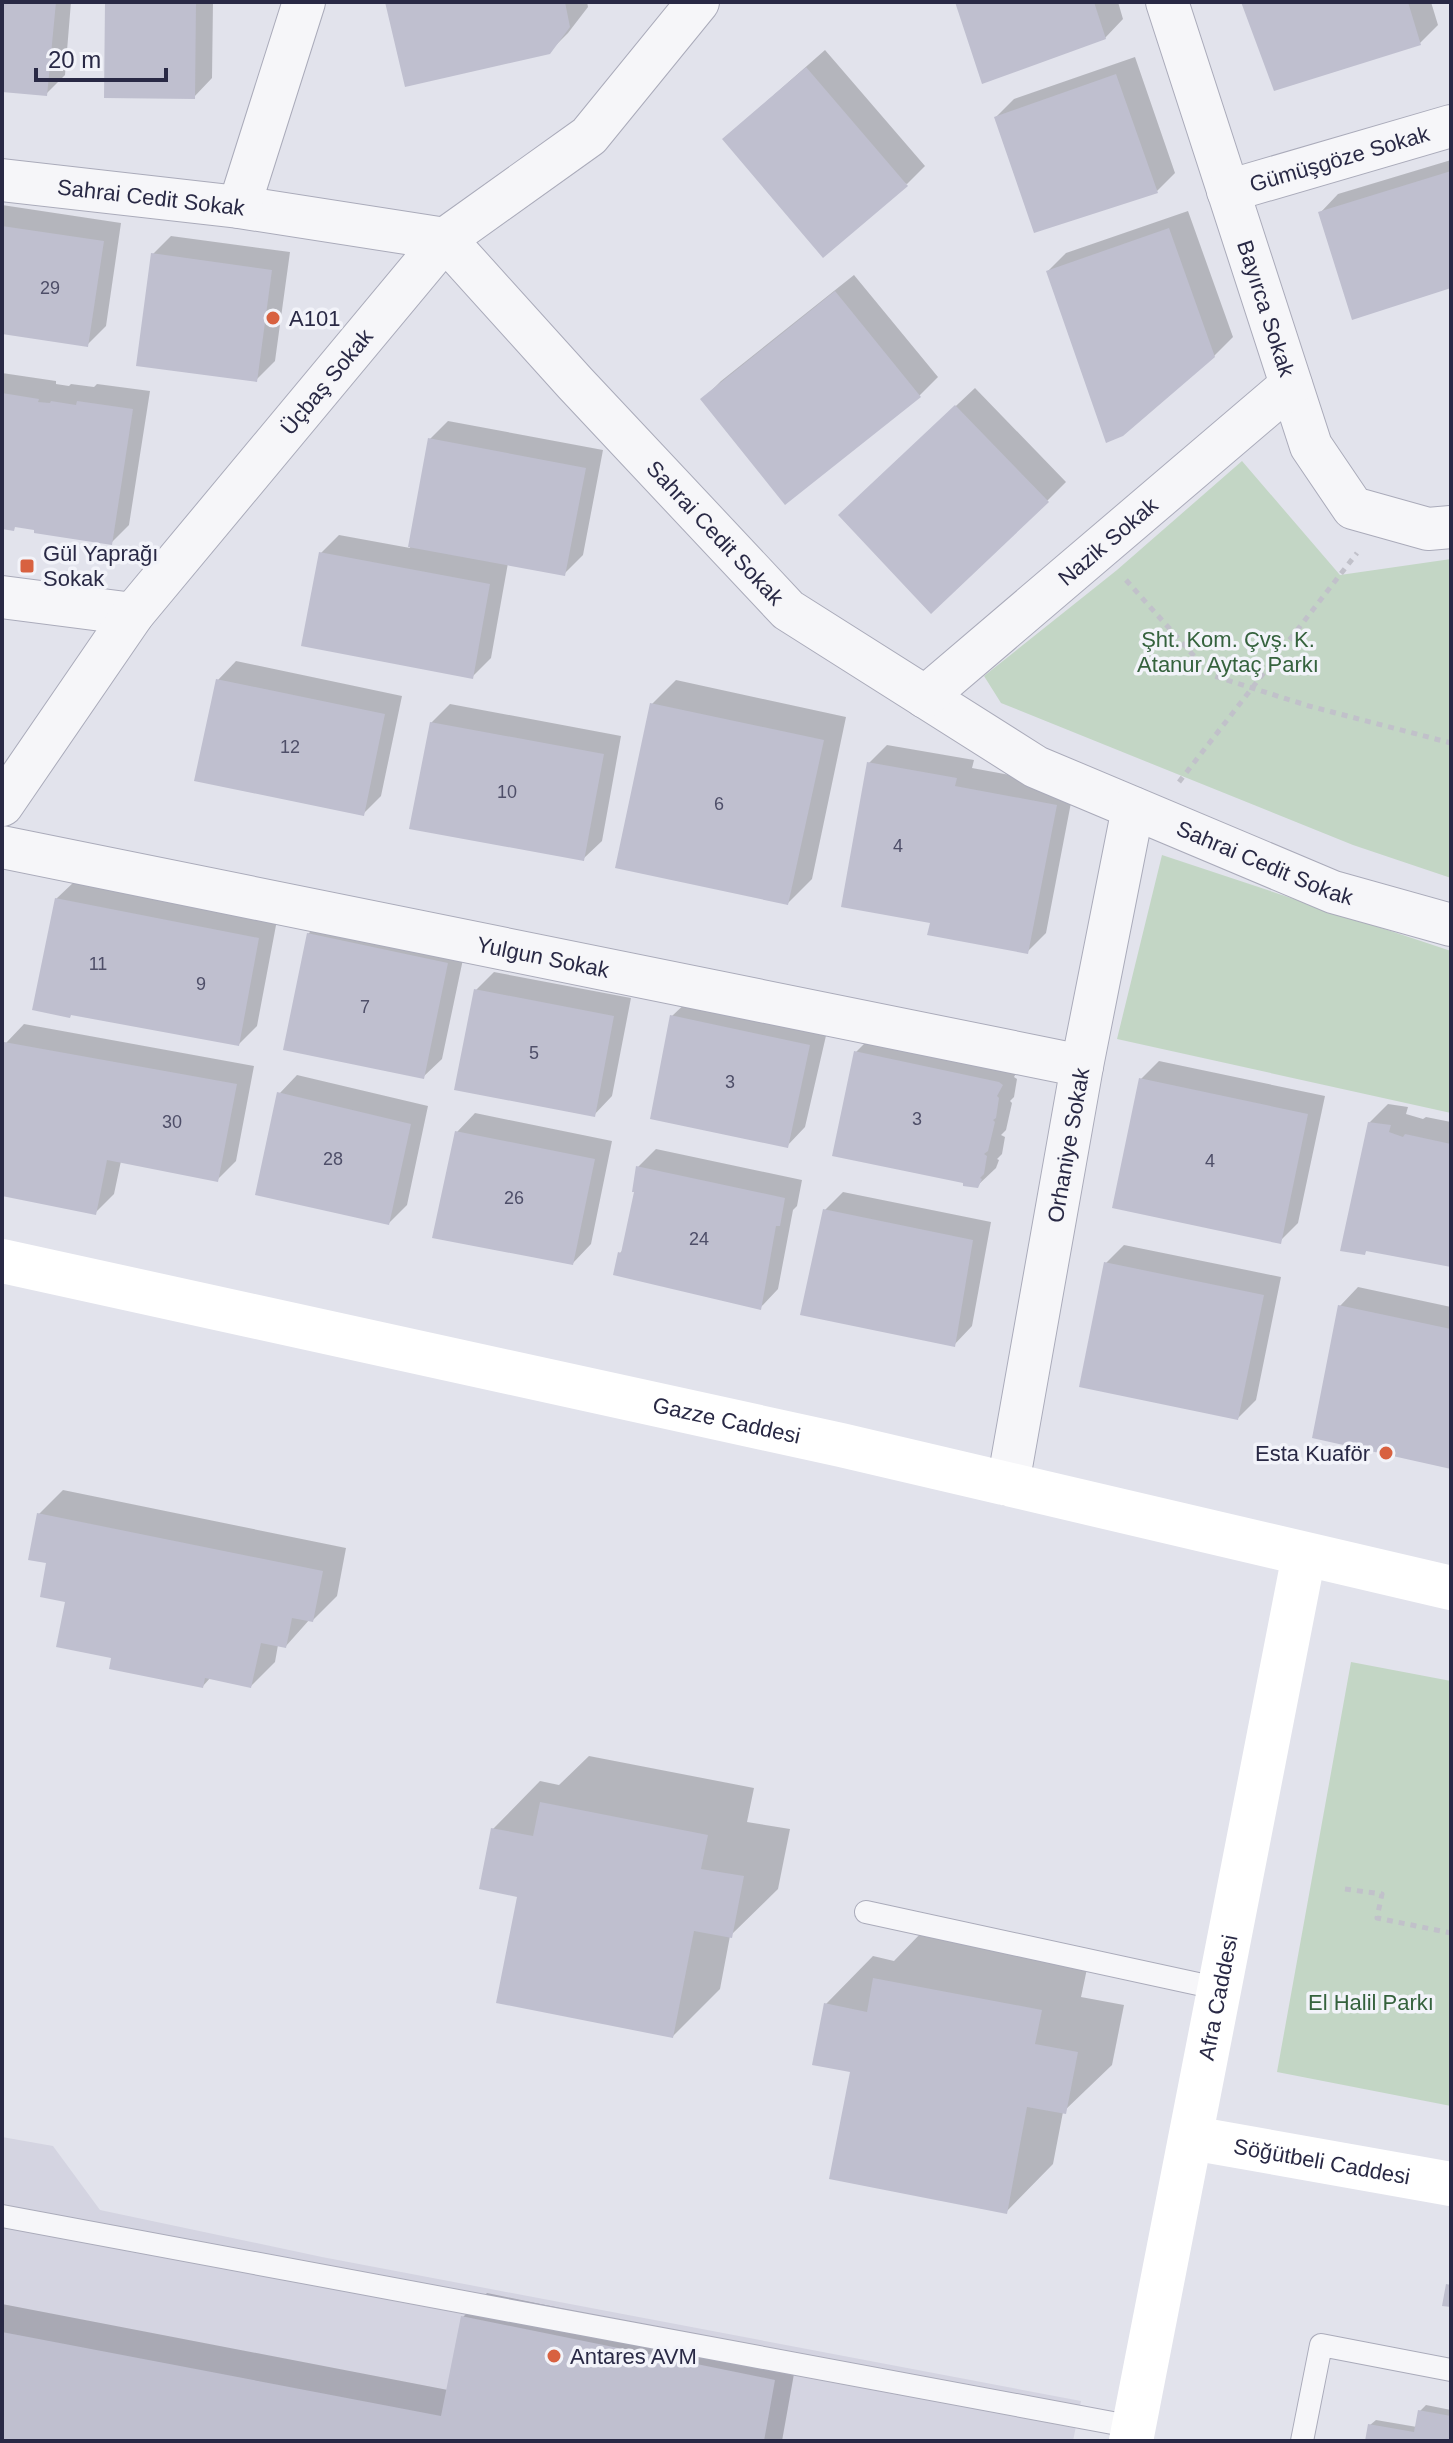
<svg xmlns="http://www.w3.org/2000/svg" width="1453" height="2443" viewBox="0 0 1453 2443" font-family="Helvetica,sans-serif">
	<rect width="100%" height="100%" fill="#e2e3ec"/>
	<path fill="#d4d4e1" d="M 2,2137 L 53,2146 L 100,2210 L 322,2257 L 1081,2401 L 1073,2441 L 2,2441 Z"/>
	<path fill="#c3d6c5" d="M 1242,461 L 1340,575 L 1451,559 L 1451,878 L 1353,845 L 1001,703 L 984,676 L 1117,570 Z
		M 1162,855 L 1451,951 L 1451,1113 L 1117,1039 Z
		M 1351,1662 L 1451,1681 L 1451,2106 L 1277,2072 Z"/>
	<path fill="#0003" d="M 2,2 L 71,2 L 65,75 L 46,94 L 2,90 Z
		M 107,2 L 213,2 L 212,78 L 194,97 Z
		M 387,2 L 587,2 L 588,7 L 568,33 L 549,52 Z
		M 957,2 L 1118,2 L 1123,19 L 1105,38 Z
		M 1243,2 L 1431,2 L 1438,25 L 1420,43 Z
		M 825,50 L 925,166 L 907,184 L 724,139 Z
		M 1135,57 L 1175,173 L 1157,191 L 996,117 L 1014,99 Z
		M 1451,160 L 1451,286 L 1320,213 L 1338,194 Z
		M 2,205 L 121,223 L 106,326 L 87,345 L 2,332 Z
		M 1188,211 L 1233,337 L 1214,356 L 1048,271 L 1066,253 Z
		M 171,236 L 290,252 L 275,361 L 256,380 L 153,254 Z
		M 854,275 L 938,377 L 919,396 L 703,399 L 721,381 Z
		M 2,373 L 56,381 L 56,384 L 69,386 L 71,384 L 94,387 L 97,384 L 150,391 L 129,525 L 111,543 L 17,525 L 2,527 Z
		M 975,388 L 1066,482 L 1047,501 L 859,497 Z
		M 448,421 L 603,450 L 583,555 L 565,573 L 508,563 L 491,658 L 472,677 L 321,553 L 339,535 L 410,548 L 430,439 Z
		M 236,661 L 402,696 L 381,796 L 363,814 L 218,680 Z
		M 676,680 L 846,717 L 812,879 L 788,903 L 652,704 Z
		M 450,704 L 621,736 L 602,841 L 583,859 L 431,723 Z
		M 887,745 L 974,760 L 972,768 L 1074,787 L 1046,933 L 1028,951 L 932,921 L 869,763 Z
		M 75,881 L 277,920 L 257,1026 L 239,1044 L 72,1013 L 56,899 Z
		M 327,916 L 466,945 L 442,1059 L 423,1077 L 308,934 Z
		M 494,972 L 631,998 L 612,1096 L 594,1115 L 476,990 Z
		M 691,998 L 828,1027 L 805,1127 L 787,1146 L 672,1016 Z
		M 24,1024 L 254,1066 L 236,1161 L 217,1180 L 121,1161 L 114,1194 L 96,1212 L 2,1194 L 2,1062 L 6,1043 Z
		M 874,1034 L 1020,1066 L 1014,1077 L 1017,1079 L 1014,1097 L 1010,1101 L 1012,1103 L 1006,1130 L 1001,1135 L 1005,1137 L 1002,1154 L 997,1159 L 999,1160 L 996,1168 L 977,1186 L 856,1052 Z
		M 1159,1061 L 1325,1096 L 1298,1223 L 1280,1241 L 1141,1079 Z
		M 297,1075 L 428,1106 L 407,1205 L 389,1223 L 279,1094 Z
		M 1388,1104 L 1408,1107 L 1406,1114 L 1423,1119 L 1426,1117 L 1451,1122 L 1451,1265 L 1368,1249 L 1364,1253 L 1369,1123 Z
		M 475,1113 L 612,1141 L 591,1244 L 573,1263 L 457,1132 Z
		M 656,1149 L 802,1180 L 797,1206 L 793,1210 L 778,1289 L 760,1308 L 620,1253 L 624,1249 L 637,1191 L 638,1167 Z
		M 843,1192 L 991,1222 L 972,1326 L 954,1345 L 825,1210 Z
		M 1124,1245 L 1281,1277 L 1256,1400 L 1238,1418 L 1106,1263 Z
		M 1358,1287 L 1451,1307 L 1451,1467 L 1340,1306 Z
		M 63,1490 L 346,1548 L 337,1596 L 313,1620 L 310,1619 L 286,1646 L 278,1645 L 275,1662 L 251,1686 L 211,1677 L 203,1686 L 114,1657 L 68,1600 L 48,1562 L 39,1514 Z
		M 589,1756 L 754,1788 L 747,1822 L 790,1829 L 778,1889 L 730,1936 L 720,1989 L 673,2036 L 520,1895 L 493,1829 L 540,1781 L 559,1785 Z
		M 922,1932 L 1088,1964 L 1081,1997 L 1124,2005 L 1112,2065 L 1063,2112 L 1053,2164 L 1006,2212 L 853,2071 L 826,2004 L 873,1956 L 894,1961 Z
		M 487,2293 L 797,2357 L 782,2441 L 2,2441 L 2,2304 L 448,2390 L 463,2317 Z
		M 1426,2405 L 1451,2410 L 1451,2441 L 1367,2441 L 1370,2425 L 1376,2420 L 1417,2427 L 1420,2411 Z"/>
	<path fill="#bfbfcf" d="M 2,2 L 56,2 L 47,96 L 2,92 Z
		M 105,2 L 196,2 L 195,99 L 104,98 Z
		M 385,2 L 565,2 L 570,27 L 550,54 L 405,87 Z
		M 955,2 L 1094,2 L 1106,39 L 982,84 Z
		M 1241,2 L 1408,2 L 1421,45 L 1274,91 Z
		M 806,67 L 908,186 L 823,258 L 722,139 Z
		M 1116,74 L 1158,193 L 1034,233 L 994,117 Z
		M 1451,171 L 1451,288 L 1352,320 L 1318,212 Z
		M 2,226 L 104,241 L 88,347 L 2,334 Z
		M 1169,228 L 1215,357 L 1123,436 L 1106,443 L 1046,271 Z
		M 151,253 L 272,270 L 257,382 L 136,366 Z
		M 835,291 L 921,397 L 785,505 L 700,399 Z
		M 2,393 L 39,399 L 38,402 L 50,403 L 51,401 L 76,405 L 77,401 L 133,409 L 112,545 L 34,533 L 34,530 L 15,527 L 14,531 L 2,529 Z
		M 955,405 L 1049,502 L 931,614 L 838,515 Z
		M 428,438 L 586,468 L 565,576 L 408,547 Z
		M 319,552 L 490,584 L 473,679 L 301,646 Z
		M 216,679 L 385,714 L 364,816 L 194,781 Z
		M 650,703 L 824,740 L 788,905 L 615,868 Z
		M 430,722 L 604,754 L 584,861 L 409,829 Z
		M 867,762 L 957,778 L 955,786 L 1057,805 L 1028,954 L 927,935 L 930,923 L 841,907 Z
		M 55,898 L 259,938 L 239,1046 L 71,1015 L 70,1018 L 32,1010 Z
		M 307,933 L 448,963 L 424,1079 L 283,1050 Z
		M 474,989 L 614,1016 L 595,1117 L 454,1090 Z
		M 670,1015 L 810,1045 L 788,1148 L 650,1119 Z
		M 4,1042 L 237,1084 L 218,1182 L 107,1160 L 96,1215 L 2,1196 L 2,1052 Z
		M 854,1051 L 999,1082 L 1003,1085 L 997,1096 L 999,1098 L 996,1118 L 993,1120 L 995,1122 L 988,1151 L 984,1154 L 987,1156 L 984,1174 L 980,1178 L 982,1179 L 978,1188 L 963,1186 L 963,1183 L 832,1156 Z
		M 1139,1078 L 1308,1114 L 1281,1244 L 1112,1208 Z
		M 277,1092 L 411,1124 L 389,1225 L 255,1195 Z
		M 1368,1122 L 1391,1125 L 1389,1132 L 1403,1137 L 1405,1134 L 1451,1144 L 1451,1267 L 1366,1251 L 1365,1255 L 1340,1251 Z
		M 455,1131 L 595,1159 L 573,1265 L 432,1238 Z
		M 636,1166 L 785,1198 L 780,1226 L 776,1226 L 761,1310 L 613,1275 L 618,1252 L 621,1253 L 634,1192 L 632,1192 Z
		M 823,1209 L 973,1240 L 955,1347 L 800,1315 Z
		M 1104,1262 L 1264,1295 L 1238,1420 L 1079,1387 Z
		M 1338,1305 L 1451,1329 L 1451,1469 L 1312,1438 Z
		M 37,1513 L 323,1571 L 313,1622 L 292,1618 L 286,1648 L 261,1643 L 251,1688 L 205,1678 L 203,1688 L 109,1669 L 111,1658 L 56,1647 L 65,1602 L 40,1597 L 46,1563 L 28,1560 Z
		M 540,1802 L 708,1835 L 701,1869 L 744,1876 L 732,1938 L 694,1931 L 673,2038 L 496,2003 L 517,1897 L 479,1889 L 491,1828 L 533,1836 Z
		M 873,1978 L 1042,2010 L 1035,2044 L 1078,2052 L 1066,2114 L 1027,2107 L 1007,2214 L 829,2179 L 850,2072 L 812,2065 L 824,2003 L 867,2012 Z
		M 1446,2284 L 1451,2285 L 1451,2307 L 1442,2306 Z
		M 461,2316 L 775,2380 L 764,2441 L 2,2441 L 2,2332 L 441,2416 Z
		M 1418,2410 L 1451,2416 L 1451,2441 L 1365,2441 L 1368,2424 L 1414,2432 Z"/>
	<g fill="none" stroke-linecap="round" stroke-linejoin="round">
		<g stroke="#aaabba" stroke-width="24">
			<path id="lane" d="M 866,1912 L 1221,1989
				M 2,2216 L 1134,2427
				M 1302,2441 L 1321,2345 L 1451,2370"/>
		</g>
		<g stroke="#aaabba" stroke-width="44">
			<g id="street">
				<path id="s1" d="M 1167,2 L 1311,446 L 1353,508 L 1428,529 L 1451,527"/>
				<path id="s2" d="M 2,180 L 239,207 L 445,239 L 575,383 L 788,610 L 1036,767 L 1333,892 L 1451,925"/>
				<path id="s3" d="M 1228,191 L 1451,126"/>
				<path d="M 239,207 L 304,2"/>
				<path d="M 2,597 L 133,614"/>
				<path id="s4" d="M 925,697 L 1291,385"/>
				<path id="s5" d="M 2,805 L 133,614 L 445,239 L 589,136 L 698,2"/>
				<path id="s6" d="M 2,847 L 1082,1066"/>
				<path id="s7" d="M 1008,1484 L 1082,1066 L 1133,808"/>
			</g>
		</g>
		<path stroke="#c1c1ca" stroke-width="5" stroke-dasharray="6 6" stroke-linecap="butt" d="M 1126,580 L 1211,675 L 1309,706 L 1451,743
			M 1179,782 L 1357,553
			M 1345,1889 L 1382,1894 L 1377,1918 L 1451,1933"/>
		<use href="#lane" stroke="#f6f6f9" stroke-width="22"/>
		<use href="#street" stroke="#f6f6f9" stroke-width="42"/>
		<g stroke="#fff" stroke-width="44">
			<path id="s8" d="M 2,1261 L 841,1445 L 1451,1588"/>
			<path id="s9" d="M 1192,2138 L 1451,2184"/>
			<path id="s10" d="M 1131,2441 L 1304,1555"/>
		</g>
	</g>
	<g fill="#d86140" stroke="#f2f3f9" stroke-width="3">
		<circle cx="273" cy="318" r="8"/>
		<rect x="19" y="558" width="16" height="16" rx="4"/>
		<circle cx="1386" cy="1453" r="8"/>
		<circle cx="554" cy="2356" r="8"/>
	</g>
	<g text-anchor="middle" stroke-width="7" stroke-linejoin="round" paint-order="stroke">
		<g font-size="18" fill="#4e4e68">
			<text x="50" y="294">29</text>
			<text x="290" y="753">12</text>
			<text x="507" y="798">10</text>
			<text x="719" y="810">6</text>
			<text x="898" y="852">4</text>
			<text x="98" y="970">11</text>
			<text x="201" y="990">9</text>
			<text x="365" y="1013">7</text>
			<text x="534" y="1059">5</text>
			<text x="730" y="1088">3</text>
			<text x="917" y="1125">3</text>
			<text x="172" y="1128">30</text>
			<text x="333" y="1165">28</text>
			<text x="1210" y="1167">4</text>
			<text x="514" y="1204">26</text>
			<text x="699" y="1245">24</text>
		</g>
		<g font-size="22" fill="#292945" stroke="#f2f3f9">
			<text dy="8" stroke="none"><textPath href="#s3" startOffset="116">Gümüşgöze Sokak</textPath></text>
			<text dy="8" stroke="none"><textPath href="#s2" startOffset="150">Sahrai Cedit Sokak</textPath></text>
			<text dy="8" stroke="none"><textPath href="#s1" startOffset="322">Bayırca Sokak</textPath></text>
			<text dy="8" stroke="none"><textPath href="#s5" startOffset="534">Üçbaş Sokak</textPath></text>
			<text dy="8" stroke="none"><textPath href="#s2" startOffset="846">Sahrai Cedit Sokak</textPath></text>
			<text dy="8" stroke="none"><textPath href="#s4" startOffset="240">Nazik Sokak</textPath></text>
			<text dy="8" stroke="none"><textPath href="#s2" startOffset="1494">Sahrai Cedit Sokak</textPath></text>
			<text dy="8" stroke="none"><textPath href="#s6" startOffset="552">Yulgun Sokak</textPath></text>
			<text dy="8" stroke="none"><textPath href="#s7" startOffset="344">Orhaniye Sokak</textPath></text>
			<text dy="8" stroke="none"><textPath href="#s8" startOffset="742">Gazze Caddesi</textPath></text>
			<text dy="8" stroke="none"><textPath href="#s10" startOffset="452">Afra Caddesi</textPath></text>
			<text dy="8" stroke="none"><textPath href="#s9" startOffset="132">Söğütbeli Caddesi</textPath></text>
		</g>
		<g font-size="22" fill="#292945" stroke="#f2f3f9" text-anchor="start">
			<text x="289" y="326">A101</text>
			<text x="43" y="561">Gül Yaprağı<tspan x="43" dy="25">Sokak</tspan></text>
			<text x="1370" y="1461" text-anchor="end">Esta Kuaför</text>
			<text x="570" y="2364">Antares AVM</text>
		</g>
		<g font-size="22" fill="#35623d" stroke="#f2f3f9">
			<text x="1228" y="647">Şht. Kom. Çvş. K.<tspan x="1228" dy="25">Atanur Aytaç Parkı</tspan></text>
			<text x="1371" y="2010">El Halil Parkı</text>
		</g>
	</g>
	<rect width="1453" height="2443" fill="none" stroke="#292945" stroke-width="8"/>
	<path d="M36 68v12h130v-12" fill="none" stroke="#292945" stroke-width="4"/>
	<text x="48" y="68" font-size="24" fill="#292945" stroke="#f2f3f9" stroke-width="6" paint-order="stroke">20 m</text>
</svg>
